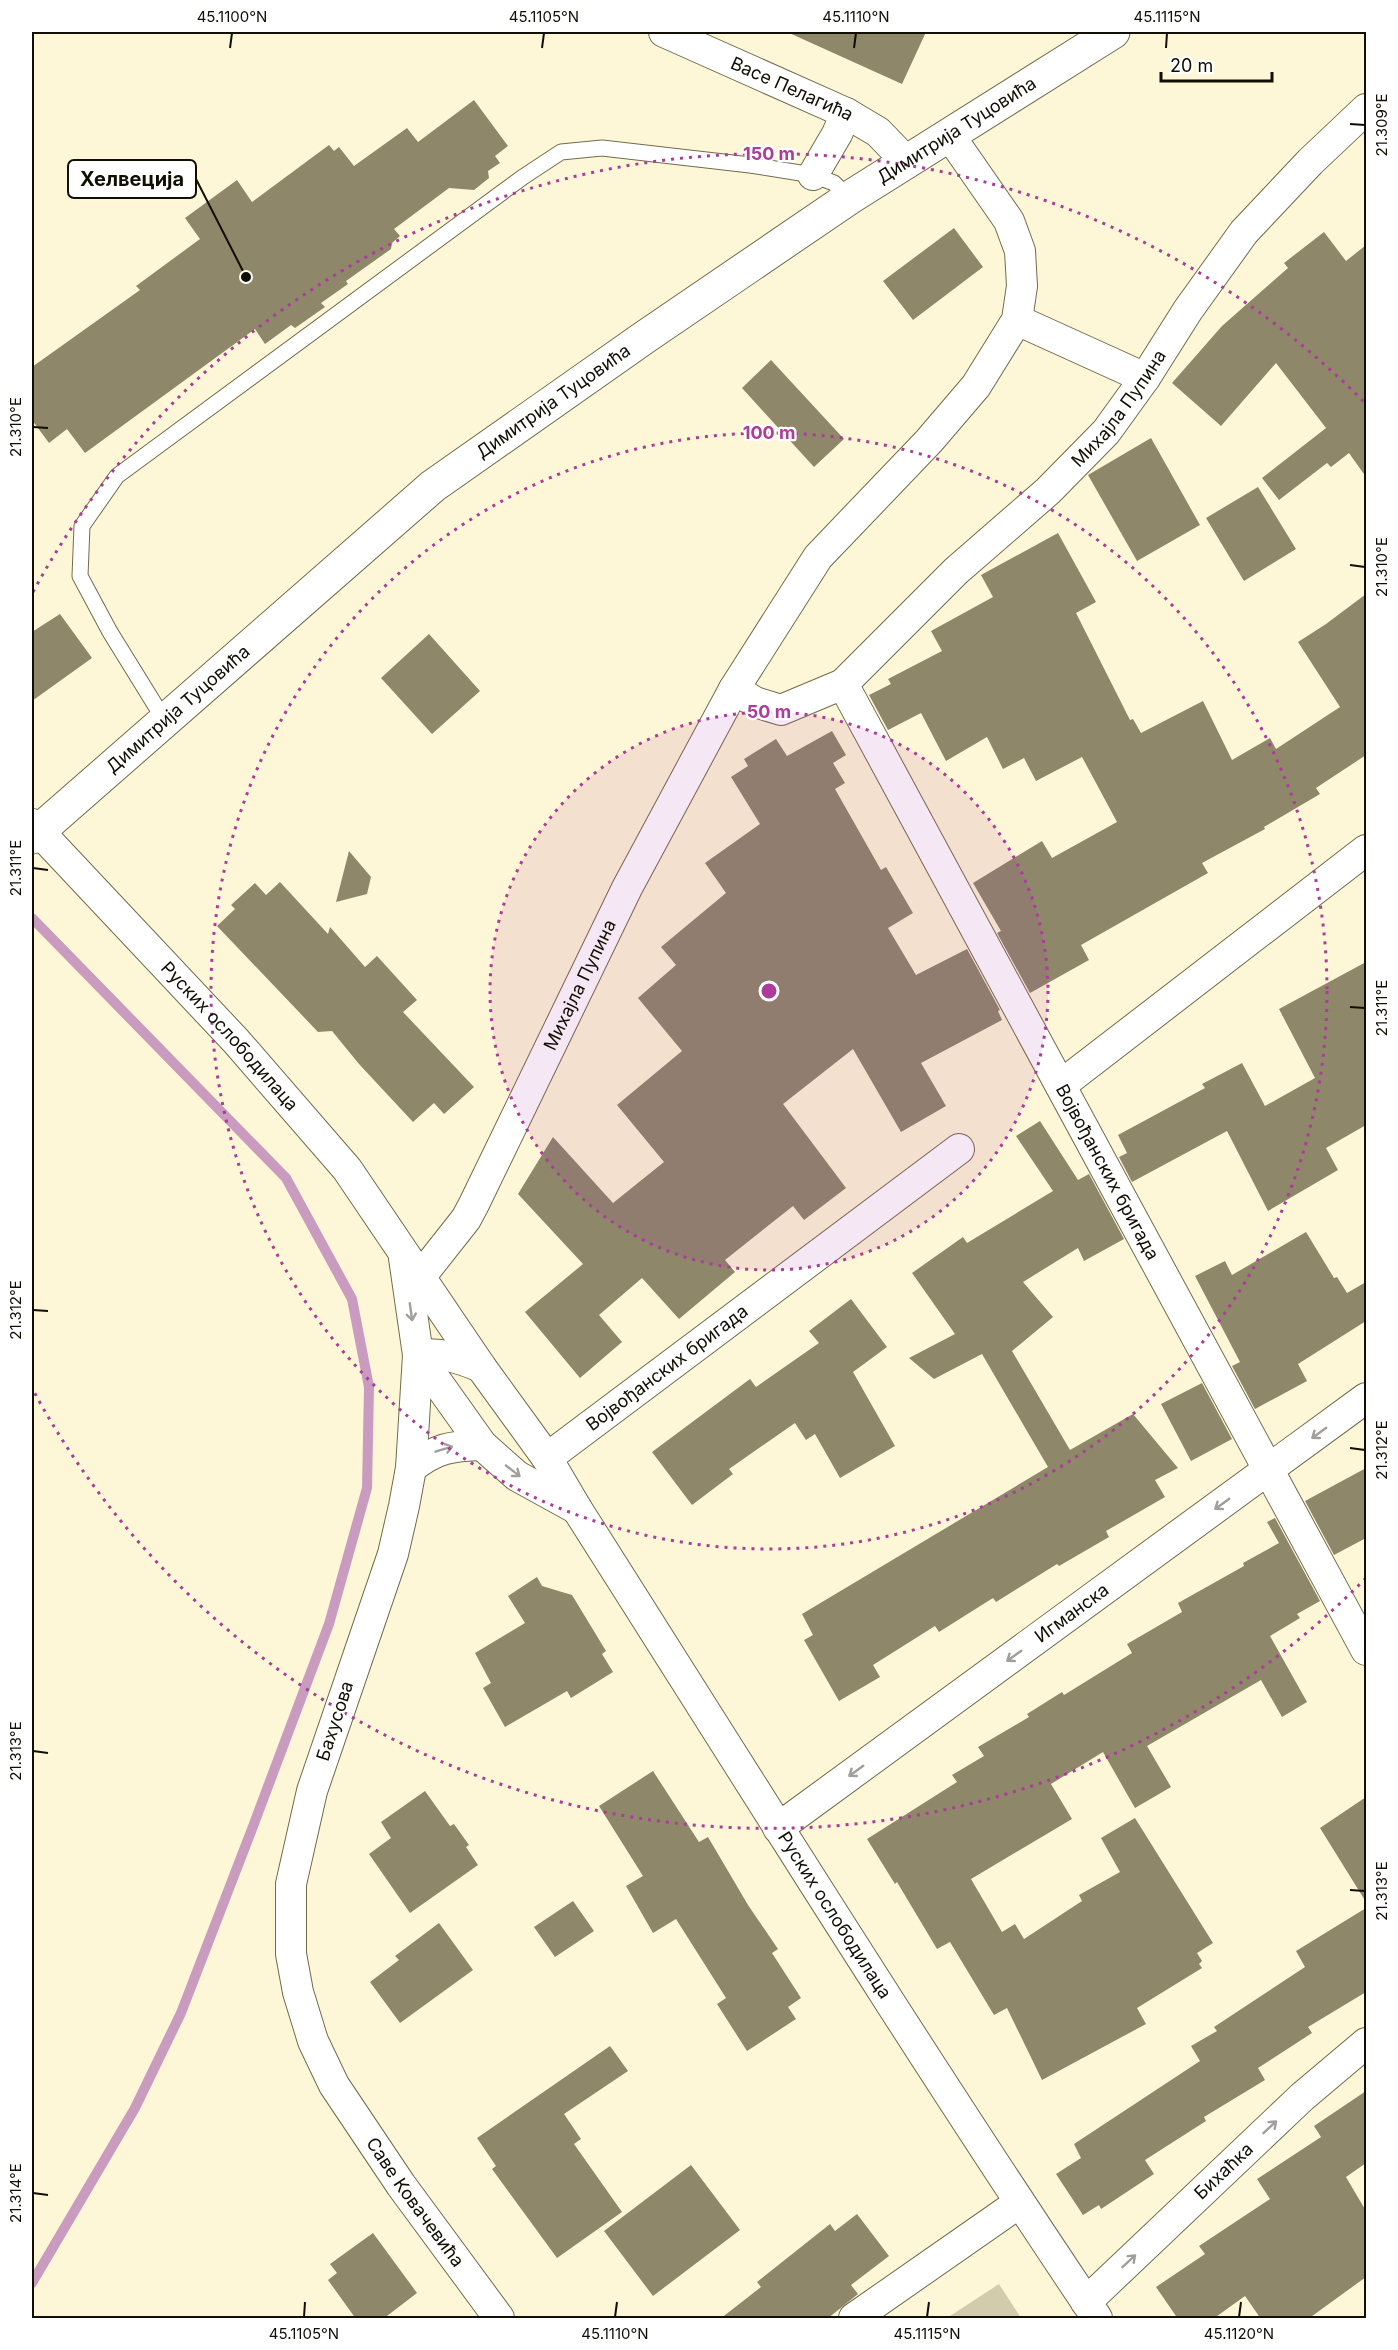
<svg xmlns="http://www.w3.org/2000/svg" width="1398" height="2350" viewBox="0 0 1398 2350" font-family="Inter,sans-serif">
	<rect width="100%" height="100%" fill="#fef7d7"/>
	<path fill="#d3ccac" d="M 999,2284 L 1021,2318 L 952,2318 L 950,2316 Z"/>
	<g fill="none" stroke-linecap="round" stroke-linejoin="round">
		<path stroke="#c99bbf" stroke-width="10" d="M 32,918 L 286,1178 L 352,1299 L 369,1387 L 367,1488 L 329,1624 L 252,1829 L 181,2013 L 135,2108 L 32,2283"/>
	</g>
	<path fill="#8e876a" d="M 787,32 L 926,32 L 902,84 Z
		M 474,100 L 508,146 L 495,156 L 500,163 L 488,171 L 489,178 L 474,190 L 449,188 L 394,229 L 400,236 L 392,243 L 391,249 L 346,281 L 348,284 L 321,303 L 325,307 L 295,328 L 291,325 L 265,344 L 255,329 L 85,453 L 67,429 L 49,443 L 32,420 L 32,367 L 140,290 L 136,286 L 200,239 L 185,218 L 237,180 L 252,202 L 329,145 L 334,151 L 339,147 L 354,166 L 407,128 L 418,142 Z
		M 954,228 L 983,267 L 913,320 L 883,281 Z
		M 1324,232 L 1346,261 L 1366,245 L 1366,477 L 1349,453 L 1331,467 L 1327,463 L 1279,500 L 1262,478 L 1326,428 L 1276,363 L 1221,426 L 1172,383 L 1222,326 L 1288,268 L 1284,263 Z
		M 771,360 L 844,439 L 814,467 L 742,388 Z
		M 1151,438 L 1200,525 L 1137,561 L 1088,475 Z
		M 1258,487 L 1296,549 L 1244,581 L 1206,518 Z
		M 1058,533 L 1096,602 L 1076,613 L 1130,720 L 1133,719 L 1141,733 L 1203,701 L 1232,760 L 1270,738 L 1276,749 L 1340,707 L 1298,642 L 1326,624 L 1366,594 L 1366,755 L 1316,788 L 1320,794 L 1264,827 L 1265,829 L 1202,863 L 1208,873 L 1081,945 L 1089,960 L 1030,993 L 997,933 L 1001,931 L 973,883 L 1042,841 L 1052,858 L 1117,822 L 1082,757 L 1036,781 L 1024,758 L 1003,769 L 987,737 L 946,761 L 921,713 L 888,730 L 869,695 L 891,684 L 888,679 L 942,651 L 931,631 L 993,597 L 981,575 Z
		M 60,614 L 92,658 L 32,701 L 32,632 Z
		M 429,634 L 480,691 L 432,734 L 381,678 Z
		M 832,731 L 846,755 L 833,763 L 845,783 L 835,789 L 881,870 L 886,867 L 913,913 L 888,928 L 916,975 L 967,949 L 1000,1010 L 998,1011 L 1002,1020 L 921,1063 L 946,1106 L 901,1132 L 853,1049 L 783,1104 L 846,1188 L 804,1220 L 793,1206 L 725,1260 L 735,1272 L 679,1319 L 642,1278 L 599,1315 L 622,1342 L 580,1378 L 525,1312 L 583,1264 L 518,1194 L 553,1137 L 613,1203 L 664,1162 L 617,1105 L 682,1051 L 638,998 L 676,965 L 661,947 L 726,893 L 705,863 L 760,824 L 731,777 L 748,766 L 744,759 L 776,739 L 787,756 Z
		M 349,851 L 371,877 L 367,894 L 336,902 Z
		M 280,882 L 328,934 L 330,927 L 365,967 L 377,956 L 417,1000 L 403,1012 L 474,1087 L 444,1114 L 434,1103 L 413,1122 L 359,1064 L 332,1031 L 318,1032 L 217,926 L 235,909 L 231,905 L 255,883 L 266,895 Z
		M 1366,962 L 1366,1125 L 1326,1148 L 1338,1170 L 1268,1211 L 1227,1131 L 1132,1182 L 1119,1157 L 1127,1153 L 1118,1135 L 1205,1088 L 1202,1084 L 1242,1063 L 1265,1106 L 1315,1078 L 1279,1009 Z
		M 1040,1121 L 1078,1180 L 1089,1174 L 1124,1239 L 1084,1261 L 1078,1248 L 1023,1282 L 1053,1317 L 1012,1351 L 1070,1450 L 1133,1414 L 1178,1468 L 1155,1480 L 1165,1497 L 1106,1531 L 1109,1537 L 1059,1566 L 1057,1564 L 996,1602 L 993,1598 L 939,1632 L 935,1626 L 873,1665 L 880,1677 L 839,1701 L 804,1640 L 813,1635 L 802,1614 L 1048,1467 L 982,1354 L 934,1379 L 909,1358 L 955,1334 L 912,1273 L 963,1237 L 967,1243 L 1053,1191 L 1016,1136 Z
		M 1306,1232 L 1334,1278 L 1337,1277 L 1347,1293 L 1366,1282 L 1366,1321 L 1298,1364 L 1307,1381 L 1255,1409 L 1232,1366 L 1240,1362 L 1195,1276 L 1225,1261 L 1232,1275 Z
		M 851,1299 L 887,1347 L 853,1372 L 895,1446 L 840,1478 L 815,1434 L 806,1440 L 795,1423 L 729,1469 L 733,1474 L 692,1505 L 652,1452 L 750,1379 L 756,1387 L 819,1343 L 809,1331 Z
		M 1202,1383 L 1232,1439 L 1191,1461 L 1161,1404 Z
		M 1366,1468 L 1366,1538 L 1334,1555 L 1305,1501 Z
		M 1275,1518 L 1320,1601 L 1297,1614 L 1300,1618 L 1270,1636 L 1307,1702 L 1282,1717 L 1261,1680 L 1147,1746 L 1171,1787 L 1135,1808 L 1103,1752 L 1051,1784 L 1072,1819 L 971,1879 L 1002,1932 L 1015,1924 L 1024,1939 L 1082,1901 L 1079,1895 L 1120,1872 L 1101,1838 L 1135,1818 L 1213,1943 L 1197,1953 L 1202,1961 L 1199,1964 L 1202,1968 L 1137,2008 L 1146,2024 L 1042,2080 L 1007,2008 L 994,2015 L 950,1942 L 937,1949 L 897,1882 L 895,1884 L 867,1839 L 957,1782 L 952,1775 L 984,1756 L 978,1747 L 1029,1717 L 1027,1714 L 1062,1692 L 1064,1695 L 1132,1653 L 1127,1644 L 1182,1612 L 1178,1603 L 1244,1566 L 1243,1563 L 1279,1543 L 1267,1522 Z
		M 537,1577 L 542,1586 L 572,1595 L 606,1651 L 602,1654 L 613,1672 L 571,1698 L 567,1691 L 505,1727 L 483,1688 L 491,1683 L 475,1653 L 525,1623 L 508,1596 Z
		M 653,1771 L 699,1842 L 708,1837 L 748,1905 L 778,1949 L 772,1953 L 801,1998 L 788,2007 L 796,2019 L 747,2051 L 717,2004 L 726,1998 L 676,1919 L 653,1933 L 626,1886 L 643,1876 L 599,1806 Z
		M 425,1791 L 450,1826 L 454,1824 L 469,1845 L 466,1847 L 478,1865 L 410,1913 L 369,1854 L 391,1838 L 381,1822 Z
		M 1366,1797 L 1366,1902 L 1320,1828 Z
		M 573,1901 L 594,1931 L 555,1957 L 534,1927 Z
		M 1366,1908 L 1366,1992 L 1308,2027 L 1312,2033 L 1258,2068 L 1265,2080 L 1204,2117 L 1206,2121 L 1145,2160 L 1154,2174 L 1101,2209 L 1099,2205 L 1083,2215 L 1056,2174 L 1081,2158 L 1074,2144 L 1200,2061 L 1191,2046 L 1217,2031 L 1214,2027 L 1305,1967 L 1296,1951 Z
		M 439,1923 L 473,1970 L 400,2023 L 370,1982 L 399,1960 L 395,1956 Z
		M 610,2046 L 628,2071 L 564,2114 L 581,2139 L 574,2144 L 622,2212 L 557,2258 L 492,2169 L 496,2166 L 477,2138 Z
		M 1366,2091 L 1366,2163 L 1346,2177 L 1366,2211 L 1366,2277 L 1308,2319 L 1261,2319 L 1245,2296 L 1213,2319 L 1178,2319 L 1156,2287 L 1205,2254 L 1199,2246 L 1270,2199 L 1257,2179 L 1321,2137 L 1314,2126 Z
		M 691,2165 L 740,2230 L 653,2296 L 604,2231 Z
		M 857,2214 L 889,2256 L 851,2285 L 858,2294 L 827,2319 L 720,2319 L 761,2287 L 757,2282 L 830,2224 L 835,2231 Z
		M 373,2233 L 417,2293 L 383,2319 L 356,2319 L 328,2280 L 337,2273 L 330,2264 Z"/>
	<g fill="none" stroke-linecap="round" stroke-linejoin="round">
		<g stroke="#716b4e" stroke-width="17">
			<path id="service" d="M 165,721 L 110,632 L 80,576 L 82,526 L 117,476 L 523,177 L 561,152 L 602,148 L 750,165 L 813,175 L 834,183 L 849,198"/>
		</g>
		<g stroke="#716b4e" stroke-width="32">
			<g id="minor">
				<path id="s1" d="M 664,32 L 846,113 L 878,132 L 907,162"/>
				<path d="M 813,175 L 837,134 L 846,113"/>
				<path d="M 1017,320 L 1145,378"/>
				<path id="s2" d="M 843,684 L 1366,1650"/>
				<path id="s3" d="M 734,689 L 755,702 L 781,710 L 843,684 L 956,571 L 1048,491 L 1106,432 L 1145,378 L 1188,310 L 1244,232 L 1310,162 L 1366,109"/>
				<path id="s4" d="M 32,824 L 236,1041 L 347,1169 L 481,1367 L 547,1458 L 577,1509 C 749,1780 918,2052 1097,2318"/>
				<path d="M 1061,1085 L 1366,850"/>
				<path d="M 404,1258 L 418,1355 L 482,1445 L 517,1476 L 577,1509"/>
				<path id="s5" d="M 421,1276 L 466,1219 L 474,1204 L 627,888 L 734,689 L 818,557 L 929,441 L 976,386 L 1017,320 L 1022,286 L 1020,251 L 1009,221 L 950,136"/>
				<path id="s6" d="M 481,1367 C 459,1358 442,1352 418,1355 L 411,1468 L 404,1506 L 393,1554 L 312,1791 L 291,1884 L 291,1954 L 298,1992 L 313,2041 L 334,2085 L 401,2185 L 499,2318"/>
				<path id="s7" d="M 547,1458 L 959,1149"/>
				<path d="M 411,1468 C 436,1448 451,1446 482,1445"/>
				<path id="s8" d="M 778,1828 L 1366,1398"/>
				<path id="s9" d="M 1086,2302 L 1302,2097 L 1366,2043"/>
				<path d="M 854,2318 L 1019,2203"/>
			</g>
		</g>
		<g stroke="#716b4e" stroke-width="35">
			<g id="tertiary">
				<path id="s10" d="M 32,837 L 433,486 L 645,337 L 849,198 L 1113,32"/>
			</g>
		</g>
		<use href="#service" stroke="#fff" stroke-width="15"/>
		<use href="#minor" stroke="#fff" stroke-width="30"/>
		<use href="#tertiary" stroke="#fff" stroke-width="33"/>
	</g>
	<defs><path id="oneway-shaft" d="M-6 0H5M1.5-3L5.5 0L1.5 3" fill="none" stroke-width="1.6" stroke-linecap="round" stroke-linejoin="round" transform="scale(1.5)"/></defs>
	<g stroke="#a09f9b">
		<use href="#oneway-shaft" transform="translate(411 1312) rotate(82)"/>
		<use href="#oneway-shaft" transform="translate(1319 1433) rotate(144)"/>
		<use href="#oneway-shaft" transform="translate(444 1449) rotate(-17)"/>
		<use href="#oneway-shaft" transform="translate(513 1471) rotate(38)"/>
		<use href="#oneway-shaft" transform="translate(1222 1504) rotate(144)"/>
		<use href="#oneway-shaft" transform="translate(1014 1656) rotate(144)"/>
		<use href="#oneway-shaft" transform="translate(856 1771) rotate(144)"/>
		<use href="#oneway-shaft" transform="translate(1270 2127) rotate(-43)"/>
		<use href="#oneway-shaft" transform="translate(1129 2261) rotate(-43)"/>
	</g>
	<path fill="none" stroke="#110e04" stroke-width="2" d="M 230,48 L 232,33M 542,48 L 544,33M 854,48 L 856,33M 1166,48 L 1167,33M 1350,124 L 1365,125M 33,427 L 48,428M 1350,565 L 1365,567M 33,868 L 48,870M 1350,1007 L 1365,1008M 33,1310 L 48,1311M 1350,1448 L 1365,1450M 33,1751 L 48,1753M 1350,1890 L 1365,1891M 33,2193 L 48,2195M 304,2317 L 305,2302M 615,2317 L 617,2302M 927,2317 L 929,2302M 1239,2317 L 1241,2302"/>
	<circle cx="769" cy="991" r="279" fill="#ab3c9a" fill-opacity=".12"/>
	<g fill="none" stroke="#ab3c9a" stroke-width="3" stroke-dasharray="3 6">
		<circle cx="769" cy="991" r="279"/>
		<circle cx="769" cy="991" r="558"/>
		<path d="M1366 1578A837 837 0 0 1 33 1390M33 592A837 837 0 0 1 1366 404"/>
	</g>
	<g text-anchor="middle" stroke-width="4.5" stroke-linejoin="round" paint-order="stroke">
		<g font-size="18" fill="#110e04" stroke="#fff">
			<text dy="6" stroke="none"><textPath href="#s1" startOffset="140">Васе Пелагића</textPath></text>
			<text dy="6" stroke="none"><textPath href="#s10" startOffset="1166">Димитрија Туцовића</textPath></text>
			<text dy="6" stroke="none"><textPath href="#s10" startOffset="680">Димитрија Туцовића</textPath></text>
			<text dy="6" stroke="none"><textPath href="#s3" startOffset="510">Михајла Пупина</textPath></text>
			<text dy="6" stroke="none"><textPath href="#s10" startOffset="194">Димитрија Туцовића</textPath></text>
			<text dy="6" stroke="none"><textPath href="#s5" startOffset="333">Михајла Пупина</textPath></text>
			<text dy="6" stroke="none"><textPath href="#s4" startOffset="290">Руских ослободилаца</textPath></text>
			<text dy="6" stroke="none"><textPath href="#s2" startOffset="555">Војвођанских бригада</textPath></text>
			<text dy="6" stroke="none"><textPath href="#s7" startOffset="150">Војвођанских бригада</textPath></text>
			<text dy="6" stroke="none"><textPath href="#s8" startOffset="364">Игманска</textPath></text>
			<text transform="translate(335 1721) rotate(-72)" y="6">Бахусова</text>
			<text dy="6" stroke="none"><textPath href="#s4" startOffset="1359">Руских ослободилаца</textPath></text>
			<text dy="6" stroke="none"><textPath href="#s9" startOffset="190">Бихаћка</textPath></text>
			<text dy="6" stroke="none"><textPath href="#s6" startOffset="963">Саве Ковачевића</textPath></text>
		</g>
	</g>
	<circle cx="769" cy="991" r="9" fill="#ab3c9a" stroke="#fff" stroke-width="3"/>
	<g font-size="18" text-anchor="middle" font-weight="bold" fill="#ab3c9a" stroke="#fff" stroke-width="4.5" stroke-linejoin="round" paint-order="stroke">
		<text x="769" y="160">150 m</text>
		<text x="769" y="439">100 m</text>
		<text x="769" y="718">50 m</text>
	</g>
	<path fill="none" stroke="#110e04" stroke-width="2" d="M246 277L196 179"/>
	<circle fill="#110e04" stroke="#fff" stroke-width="2" cx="246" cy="277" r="6"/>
	<rect fill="#fff" stroke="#110e04" stroke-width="2" x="68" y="160" width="128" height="38" rx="6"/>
	<g font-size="20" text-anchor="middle" font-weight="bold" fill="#110e04">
		<text x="132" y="186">Хелвеција</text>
	</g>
	<rect width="1398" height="2350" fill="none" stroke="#ffffff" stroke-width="66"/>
	<path d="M1161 72v9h111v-9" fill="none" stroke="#110e04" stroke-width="3"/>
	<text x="1170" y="72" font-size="18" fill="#110e04" stroke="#ffffff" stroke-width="4.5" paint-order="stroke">20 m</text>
	<rect x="33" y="33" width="1332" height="2284" fill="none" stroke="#110e04" stroke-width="2"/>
	<g font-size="15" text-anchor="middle" fill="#110e04">
		<text x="232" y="22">45.1100°N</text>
		<text x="544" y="22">45.1105°N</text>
		<text x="856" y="22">45.1110°N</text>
		<text x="1167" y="22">45.1115°N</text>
		<text transform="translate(1382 125) rotate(-90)" y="5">21.309°E</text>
		<text transform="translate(16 427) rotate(-90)" y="5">21.310°E</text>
		<text transform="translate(1382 567) rotate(-90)" y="5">21.310°E</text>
		<text transform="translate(16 868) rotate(-90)" y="5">21.311°E</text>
		<text transform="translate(1382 1008) rotate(-90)" y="5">21.311°E</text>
		<text transform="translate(16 1310) rotate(-90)" y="5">21.312°E</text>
		<text transform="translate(1382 1450) rotate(-90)" y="5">21.312°E</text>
		<text transform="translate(16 1751) rotate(-90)" y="5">21.313°E</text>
		<text transform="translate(1382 1891) rotate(-90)" y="5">21.313°E</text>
		<text transform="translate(16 2193) rotate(-90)" y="5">21.314°E</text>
		<text x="304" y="2339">45.1105°N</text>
		<text x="615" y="2339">45.1110°N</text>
		<text x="927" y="2339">45.1115°N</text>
		<text x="1239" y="2339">45.1120°N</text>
	</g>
</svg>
